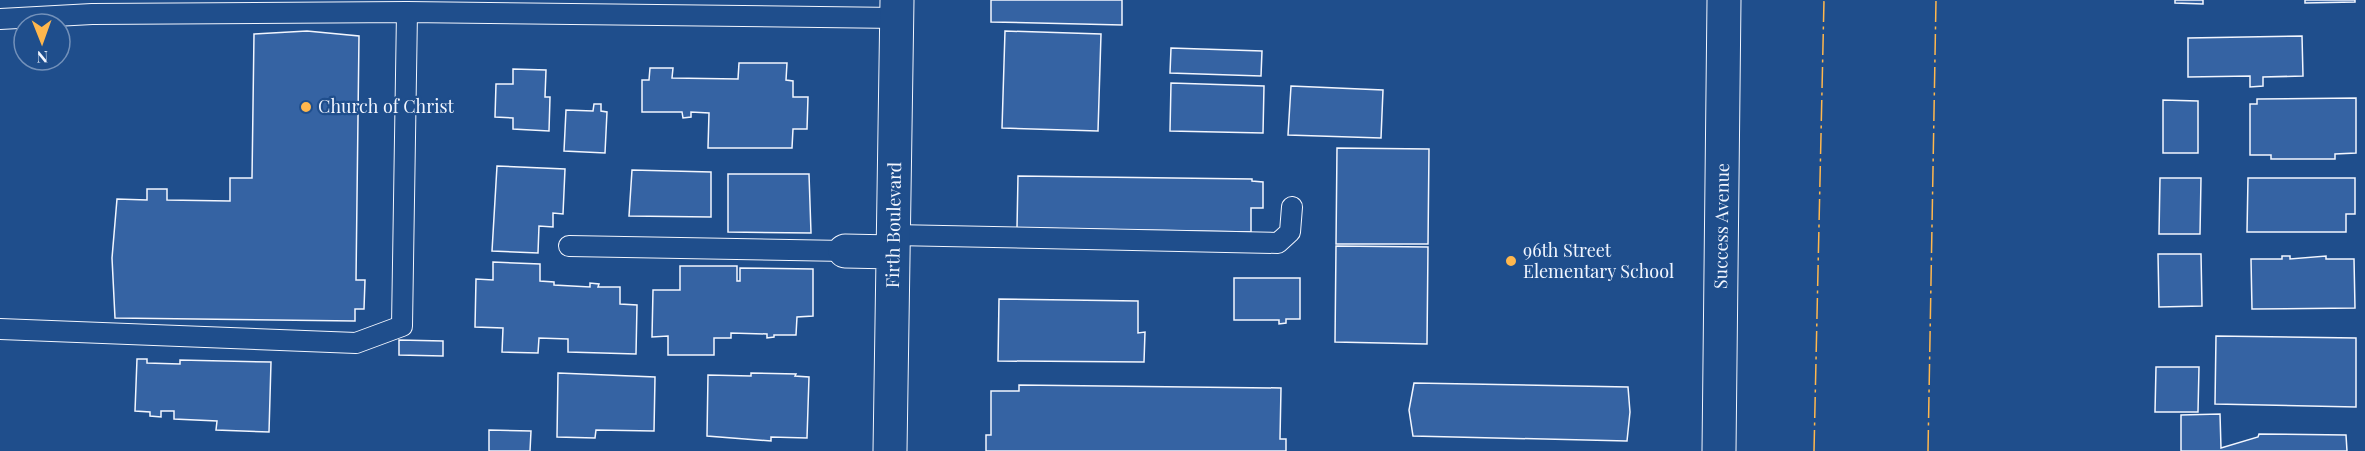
<svg xmlns="http://www.w3.org/2000/svg" width="2365" height="451" viewBox="0 0 2365 451" font-family="'Playfair Display',serif">
	<rect width="100%" height="100%" fill="#1f4e8c"/>
	<path fill="#3563a3" stroke="#f2f6ff" stroke-width="1.5" d="M 991,0 L 1122,0 L 1122,25 L 991,22 Z
		M 2175,0 L 2203,0 L 2203,4 L 2175,3 Z
		M 2305,0 L 2355,0 L 2355,2 L 2305,3 Z
		M 307,31 L 359,36 L 356,280 L 365,280 L 364,309 L 355,309 L 355,321 L 115,318 L 112,258 L 117,199 L 147,200 L 147,189 L 167,189 L 167,200 L 230,201 L 230,178 L 252,178 L 254,34 Z
		M 1005,31 L 1101,34 L 1098,131 L 1002,128 Z
		M 2302,36 L 2303,76 L 2263,77 L 2263,86 L 2250,87 L 2250,76 L 2188,77 L 2188,38 Z
		M 1171,48 L 1262,51 L 1261,76 L 1170,73 Z
		M 739,63 L 787,63 L 786,80 L 793,81 L 793,97 L 808,97 L 807,129 L 793,129 L 792,148 L 708,148 L 709,113 L 691,112 L 691,117 L 683,118 L 682,112 L 642,112 L 642,80 L 649,80 L 650,68 L 673,68 L 672,78 L 738,79 Z
		M 513,69 L 546,70 L 545,97 L 550,97 L 549,131 L 513,129 L 513,118 L 495,117 L 496,84 L 513,84 Z
		M 1171,83 L 1264,86 L 1263,133 L 1170,131 Z
		M 1291,86 L 1383,90 L 1381,138 L 1288,135 Z
		M 2356,98 L 2356,153 L 2335,154 L 2335,159 L 2271,159 L 2271,155 L 2250,155 L 2250,104 L 2257,104 L 2257,99 Z
		M 2163,100 L 2198,101 L 2198,153 L 2163,153 Z
		M 594,104 L 601,104 L 601,111 L 607,112 L 605,153 L 564,151 L 566,110 L 593,111 Z
		M 1337,148 L 1429,149 L 1428,244 L 1336,244 Z
		M 497,166 L 565,169 L 563,214 L 553,213 L 553,227 L 539,226 L 538,253 L 492,251 Z
		M 632,170 L 711,172 L 711,217 L 629,216 Z
		M 728,174 L 809,174 L 811,233 L 728,232 Z
		M 1018,176 L 1252,179 L 1252,181 L 1263,182 L 1263,208 L 1251,208 L 1251,232 L 1017,228 Z
		M 2160,178 L 2201,178 L 2200,234 L 2159,234 Z
		M 2248,178 L 2355,178 L 2355,214 L 2346,214 L 2346,232 L 2247,232 Z
		M 1336,246 L 1428,247 L 1427,344 L 1335,342 Z
		M 2158,254 L 2201,254 L 2202,306 L 2159,307 Z
		M 2282,256 L 2290,256 L 2290,259 L 2326,256 L 2326,259 L 2354,259 L 2355,308 L 2252,309 L 2251,259 L 2282,259 Z
		M 493,262 L 540,264 L 540,281 L 554,282 L 554,285 L 590,287 L 590,283 L 599,284 L 598,287 L 620,287 L 620,304 L 637,305 L 636,354 L 568,352 L 568,339 L 539,338 L 538,353 L 502,352 L 503,328 L 475,327 L 476,279 L 493,280 Z
		M 680,266 L 737,266 L 737,281 L 740,281 L 740,268 L 813,269 L 813,316 L 797,317 L 796,335 L 774,335 L 774,337 L 767,338 L 767,334 L 731,333 L 731,338 L 714,338 L 714,355 L 668,355 L 668,336 L 652,337 L 653,290 L 680,290 Z
		M 1234,278 L 1300,278 L 1300,319 L 1286,319 L 1286,323 L 1279,324 L 1279,320 L 1234,320 Z
		M 999,299 L 1138,301 L 1138,333 L 1145,332 L 1144,362 L 998,361 Z
		M 2216,336 L 2356,338 L 2356,407 L 2215,404 Z
		M 399,340 L 443,341 L 443,356 L 399,355 Z
		M 137,359 L 147,359 L 147,363 L 180,364 L 180,360 L 271,362 L 269,432 L 216,430 L 217,421 L 174,419 L 174,411 L 161,411 L 161,417 L 150,416 L 150,412 L 135,411 Z
		M 2156,367 L 2199,367 L 2198,412 L 2155,412 Z
		M 558,373 L 655,377 L 654,431 L 596,430 L 595,438 L 557,437 Z
		M 751,373 L 796,374 L 795,376 L 809,377 L 807,438 L 771,437 L 771,441 L 707,436 L 708,375 L 751,376 Z
		M 1414,383 L 1628,387 L 1630,412 L 1627,441 L 1413,436 L 1409,410 Z
		M 1019,385 L 1281,388 L 1280,439 L 1286,439 L 1286,451 L 986,451 L 986,435 L 991,435 L 991,391 L 1019,391 Z
		M 2220,414 L 2221,448 L 2258,437 L 2259,434 L 2346,435 L 2347,451 L 2181,451 L 2181,415 Z
		M 489,430 L 531,431 L 530,451 L 489,451 Z"/>
	<g fill="none" stroke-linecap="round" stroke-linejoin="round">
		<g stroke="#f2f6ff" stroke-width="22">
			<path id="service" d="M 0,19 L 92,14 L 407,12 L 897,18
				M 894,235 L 1278,243 L 1290,232 L 1292,207
				M 569,246 L 845,251
				M 0,329 L 356,343 L 402,326 L 407,12"/>
		</g>
		<g stroke="#f2f6ff" stroke-width="35">
			<path id="minor" d="M 845,251 L 893,252
				M 890,451 L 897,0
				M 1719,451 L 1724,0"/>
		</g>
		<use href="#service" stroke="#1f4e8c" stroke-width="20"/>
		<use href="#minor" stroke="#1f4e8c" stroke-width="33"/>
		<path stroke="#ffb74d" stroke-width="1.5" stroke-dasharray="21 4.5 3 4.5" stroke-linecap="butt" d="M 1814,451 L 1824,0
			M 1928,451 L 1936,0"/>
	</g>
	<g fill="#ffb74d" stroke="#1f4e8c" stroke-width="2">
		<circle cx="306" cy="107" r="6"/>
		<circle cx="1511" cy="261" r="6"/>
	</g>
	<g text-anchor="middle" stroke-width="4.5" stroke-linejoin="round" paint-order="stroke">
		<g font-size="18" fill="#f2f6ff" stroke="#1f4e8c" text-anchor="start">
			<text x="318" y="113">Church of Christ</text>
			<text x="1523" y="257">96th Street<tspan x="1523" dy="21">Elementary School</tspan></text>
		</g>
		<g font-size="18" fill="#f2f6ff" stroke="#1f4e8c">
			<text transform="translate(894 225) rotate(-89)" y="6">Firth Boulevard</text>
			<text transform="translate(1722 226) rotate(-89)" y="6">Success Avenue</text>
		</g>
	</g>
	<g transform="translate(42 42) rotate(179)"><circle r="28" fill="#1f4e8c" stroke="#7391ba" stroke-width="1.5"/>
	<path d="M0-4.5L10 22L0 15L-10 22Z" fill="#ffb74d"/>
	<text y="-9" font-size="16" font-weight="bold" text-anchor="middle" fill="#f2f6ff">N</text>
	</g>
</svg>
